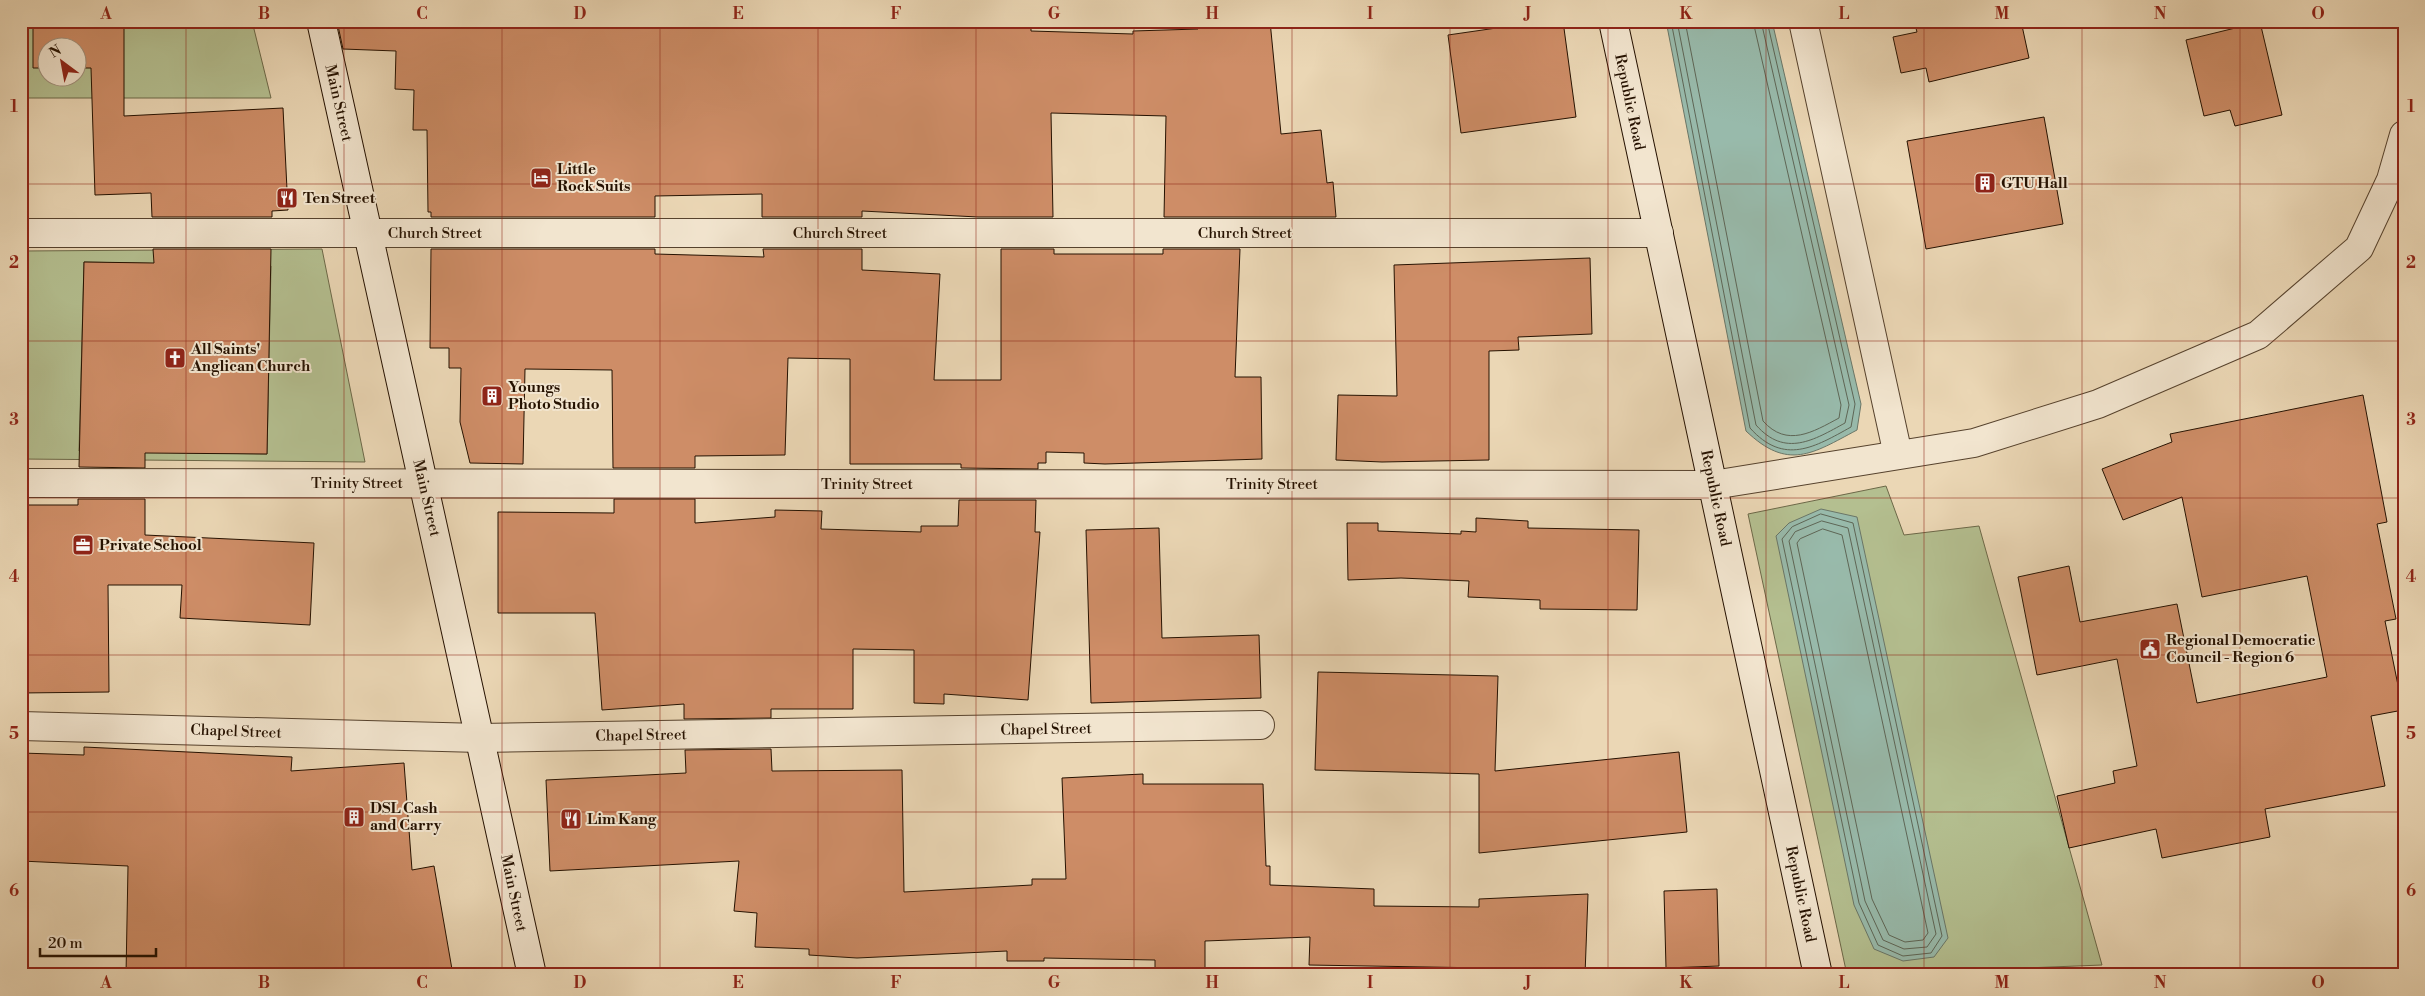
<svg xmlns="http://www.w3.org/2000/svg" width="2425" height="996" viewBox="0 0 2425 996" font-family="'Libre Bodoni',serif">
	<rect width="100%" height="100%" fill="#ebd7b5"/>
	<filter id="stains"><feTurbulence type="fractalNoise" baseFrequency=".004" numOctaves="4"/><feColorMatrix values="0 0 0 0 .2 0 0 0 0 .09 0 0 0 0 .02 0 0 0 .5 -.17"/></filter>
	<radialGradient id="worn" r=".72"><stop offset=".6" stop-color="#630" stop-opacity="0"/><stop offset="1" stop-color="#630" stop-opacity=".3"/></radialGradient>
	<path fill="#b4bf90" stroke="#6c6848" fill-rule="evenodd" d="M 21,21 L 252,21 L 271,98 L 21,98 ZM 48,48 L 78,48 L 78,78 L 48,78 Z
		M 322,249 L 365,462 L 21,459 L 21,251 ZM 84,262 L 271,266 L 267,454 L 79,451 Z
		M 1886,486 L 1904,535 L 1979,526 L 2102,965 L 1847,975 L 1748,514 Z"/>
	<path fill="#98baab" stroke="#6a7667" d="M 1666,21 L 1772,21 L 1861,404 L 1857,430 C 1812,454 1788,471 1746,431 Z
		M 1821,509 L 1857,517 L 1948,938 L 1934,957 L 1903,961 L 1874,949 L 1854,905 L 1776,536 L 1789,523 Z"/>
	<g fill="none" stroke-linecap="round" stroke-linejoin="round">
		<path stroke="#5e6656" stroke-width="1" d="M 1671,21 L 1750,428 C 1784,466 1815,447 1851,427 L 1855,404 L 1767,21
			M 1677,21 L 1756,425 C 1785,458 1814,440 1845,423 L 1849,405 L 1761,21
			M 1685,21 L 1763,421 C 1787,448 1813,432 1839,418 L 1841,405 L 1753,21
			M 1821,514 L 1853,523 L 1942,936 L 1931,953 L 1903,956 L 1878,945 L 1859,903 L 1782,539 L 1792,527 Z
			M 1822,521 L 1848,528 L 1936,934 L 1927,947 L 1904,949 L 1883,940 L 1865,901 L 1789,541 L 1795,532 Z
			M 1823,529 L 1842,535 L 1928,933 L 1923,940 L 1905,942 L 1889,935 L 1872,899 L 1797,543 L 1800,539 Z"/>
	</g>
	<path fill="#ce8d67" stroke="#251100" d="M 33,21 L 124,21 L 124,116 L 283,108 L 288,210 L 272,211 L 272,217 L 152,217 L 151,193 L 95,195 L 91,68 L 78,68 L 78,48 L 48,48 L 48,68 L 33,68 Z
		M 337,21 L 1031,21 L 1031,31 L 1133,34 L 1133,31 L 1198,29 L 1197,24 L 1222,21 L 1270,21 L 1281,134 L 1321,130 L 1327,183 L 1333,182 L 1336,217 L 1164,217 L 1166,116 L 1051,113 L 1053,217 L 978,217 L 862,211 L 862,217 L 762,217 L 762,194 L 655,196 L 655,217 L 431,217 L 431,212 L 428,212 L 427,130 L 413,130 L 414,90 L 395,89 L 396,51 L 343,49 Z
		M 1545,21 L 1563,21 L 1576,117 L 1461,133 L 1448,35 Z
		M 1914,21 L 2021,21 L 2029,58 L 1929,82 L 1926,68 L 1901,73 L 1893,37 L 1917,32 Z
		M 2260,22 L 2282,115 L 2235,126 L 2230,110 L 2204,116 L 2186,40 Z
		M 2044,117 L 2063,224 L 1926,249 L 1907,141 Z
		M 153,249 L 271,249 L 267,454 L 145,453 L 145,468 L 79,467 L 84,262 L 154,263 Z
		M 431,249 L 655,249 L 655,254 L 764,257 L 763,249 L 862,249 L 862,270 L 940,274 L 934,380 L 1001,380 L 1001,249 L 1054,249 L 1054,254 L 1163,254 L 1163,249 L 1240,249 L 1235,377 L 1261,377 L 1262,459 L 1105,464 L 1084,463 L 1084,453 L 1046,452 L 1046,463 L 1038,463 L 1038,469 L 961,468 L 961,464 L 850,464 L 850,359 L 788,358 L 785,455 L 695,456 L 695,468 L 613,468 L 612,370 L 525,369 L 523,464 L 470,463 L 460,422 L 461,368 L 449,368 L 449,348 L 430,348 Z
		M 1590,258 L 1592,334 L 1518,337 L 1519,350 L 1489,351 L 1489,460 L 1382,462 L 1336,460 L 1338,395 L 1397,396 L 1394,265 Z
		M 2363,395 L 2387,522 L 2377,524 L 2396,619 L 2385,621 L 2403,710 L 2371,716 L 2385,786 L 2265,809 L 2270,837 L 2162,858 L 2156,829 L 2069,848 L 2057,796 L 2115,783 L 2113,771 L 2137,766 L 2117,659 L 2037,675 L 2018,577 L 2069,566 L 2080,622 L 2177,604 L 2197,703 L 2327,677 L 2307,576 L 2202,597 L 2182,497 L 2123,520 L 2102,469 L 2172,442 L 2170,434 Z
		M 78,499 L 145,499 L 145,535 L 314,543 L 310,625 L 180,618 L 182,585 L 108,585 L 109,692 L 21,693 L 21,505 L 78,505 Z
		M 614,499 L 695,499 L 695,523 L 775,517 L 775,510 L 822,511 L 821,529 L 921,532 L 921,526 L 958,526 L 959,500 L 1036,500 L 1035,532 L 1040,532 L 1028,700 L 944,694 L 944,704 L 914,703 L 914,650 L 853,649 L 853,709 L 771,709 L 771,718 L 684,719 L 684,704 L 602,710 L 595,613 L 498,613 L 498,512 L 614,513 Z
		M 1476,518 L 1528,521 L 1528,528 L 1639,530 L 1637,610 L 1540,609 L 1540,600 L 1468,597 L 1469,581 L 1401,578 L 1348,580 L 1347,523 L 1378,523 L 1378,531 L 1461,534 L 1461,531 L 1476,532 Z
		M 1159,528 L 1162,638 L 1259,635 L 1261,698 L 1091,703 L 1086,530 Z
		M 1318,672 L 1498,676 L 1495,771 L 1679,752 L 1687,832 L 1479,853 L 1479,774 L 1315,770 Z
		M 84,747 L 292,757 L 291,771 L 404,763 L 412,870 L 434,866 L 453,975 L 126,975 L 128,866 L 21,861 L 21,753 L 84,755 Z
		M 771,749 L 772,771 L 902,770 L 904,892 L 1032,885 L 1032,879 L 1066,879 L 1062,778 L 1143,774 L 1143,784 L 1263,784 L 1266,866 L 1270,866 L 1270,885 L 1374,889 L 1374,906 L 1479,907 L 1479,899 L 1588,894 L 1585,975 L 1525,975 L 1525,972 L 1487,971 L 1487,968 L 1309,965 L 1310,937 L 1205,941 L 1205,969 L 1155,970 L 1155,960 L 1044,958 L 1044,961 L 1007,961 L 1007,951 L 857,958 L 809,955 L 809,949 L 755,947 L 757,913 L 734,911 L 739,861 L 550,871 L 546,780 L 686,773 L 685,750 Z
		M 1717,889 L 1719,966 L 1666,968 L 1664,891 Z"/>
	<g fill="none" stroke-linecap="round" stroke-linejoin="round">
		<g stroke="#56422d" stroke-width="30">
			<path id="street" d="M 1803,21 L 1898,455
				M 21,233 L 1659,233
				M 21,483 L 1713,485 L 1974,443 L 2098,404 L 2258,335 L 2359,248 L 2391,180 L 2404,135
				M 21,726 L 480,738 L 1260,725"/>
		</g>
		<g stroke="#251100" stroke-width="30">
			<path id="secondary" d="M 321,21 L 532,975
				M 1613,21 L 1818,975"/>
		</g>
		<use href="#street" stroke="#f2e5cf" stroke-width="28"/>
		<use href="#secondary" stroke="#f2e5cf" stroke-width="28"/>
	</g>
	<path fill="none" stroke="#8f2418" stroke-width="1" stroke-opacity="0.55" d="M 186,21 L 186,975M 344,21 L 344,975M 502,21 L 502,975M 660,21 L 660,975M 818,21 L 818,975M 976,21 L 976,975M 1134,21 L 1134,975M 1292,21 L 1292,975M 1450,21 L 1450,975M 1608,21 L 1608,975M 1766,21 L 1766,975M 1924,21 L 1924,975M 2082,21 L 2082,975M 2240,21 L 2240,975M 21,184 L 2404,184M 21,341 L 2404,341M 21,498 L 2404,498M 21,655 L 2404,655M 21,812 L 2404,812"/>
	<defs>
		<g id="hotel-square" transform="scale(1.125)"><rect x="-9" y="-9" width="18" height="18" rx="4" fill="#8f2418" stroke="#f2e5cf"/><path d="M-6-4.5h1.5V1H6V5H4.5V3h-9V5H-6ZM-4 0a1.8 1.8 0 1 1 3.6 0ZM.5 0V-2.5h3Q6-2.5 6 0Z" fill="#fff"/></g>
		<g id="building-square" transform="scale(1.125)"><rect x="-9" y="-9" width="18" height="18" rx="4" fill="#8f2418" stroke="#f2e5cf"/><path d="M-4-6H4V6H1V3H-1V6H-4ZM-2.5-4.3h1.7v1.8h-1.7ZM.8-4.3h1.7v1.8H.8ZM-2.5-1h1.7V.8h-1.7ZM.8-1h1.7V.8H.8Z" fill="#fff"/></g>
		<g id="restaurant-square" transform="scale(1.125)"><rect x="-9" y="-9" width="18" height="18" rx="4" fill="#8f2418" stroke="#f2e5cf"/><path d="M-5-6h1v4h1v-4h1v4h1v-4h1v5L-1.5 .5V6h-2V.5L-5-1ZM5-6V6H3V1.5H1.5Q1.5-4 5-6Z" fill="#fff"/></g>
		<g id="church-square" transform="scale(1.125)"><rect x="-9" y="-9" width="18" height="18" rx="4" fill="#8f2418" stroke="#f2e5cf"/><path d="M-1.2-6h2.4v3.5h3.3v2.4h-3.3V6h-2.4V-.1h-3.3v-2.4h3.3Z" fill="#fff"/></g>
		<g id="office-square" transform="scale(1.125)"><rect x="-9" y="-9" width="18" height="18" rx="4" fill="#8f2418" stroke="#f2e5cf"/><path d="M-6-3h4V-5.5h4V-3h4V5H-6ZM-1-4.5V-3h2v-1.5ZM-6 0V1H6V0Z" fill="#fff"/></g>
		<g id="civic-square" transform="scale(1.125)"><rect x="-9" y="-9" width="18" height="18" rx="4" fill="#8f2418" stroke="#f2e5cf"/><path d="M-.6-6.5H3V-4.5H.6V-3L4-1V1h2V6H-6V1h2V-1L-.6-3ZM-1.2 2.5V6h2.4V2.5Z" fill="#fff"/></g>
	</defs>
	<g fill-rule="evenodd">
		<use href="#hotel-square" x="541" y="178"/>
		<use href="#building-square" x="1985" y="183"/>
		<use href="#restaurant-square" x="287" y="198"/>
		<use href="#church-square" x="175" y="358"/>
		<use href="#building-square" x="492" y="396"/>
		<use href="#office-square" x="83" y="545"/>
		<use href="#civic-square" x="2150" y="649"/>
		<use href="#building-square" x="354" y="817"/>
		<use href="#restaurant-square" x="571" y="819"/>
	</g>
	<g text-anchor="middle" stroke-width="4" stroke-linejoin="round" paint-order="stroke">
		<g font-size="15" fill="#251100" stroke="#f2e5cf">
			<text transform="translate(1630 102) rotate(78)" y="5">Republic Road</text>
			<text transform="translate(339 103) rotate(77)" y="5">Main Street</text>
			<text x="435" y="238">Church Street</text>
			<text x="840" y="238">Church Street</text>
			<text x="1245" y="238">Church Street</text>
			<text x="357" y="488">Trinity Street</text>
			<text x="867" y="489">Trinity Street</text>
			<text x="1272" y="489">Trinity Street</text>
			<text transform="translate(427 498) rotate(77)" y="5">Main Street</text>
			<text transform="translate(1716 498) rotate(78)" y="5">Republic Road</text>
			<text transform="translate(1046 729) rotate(-1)" y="5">Chapel Street</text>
			<text transform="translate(236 731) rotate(2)" y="5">Chapel Street</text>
			<text transform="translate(641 735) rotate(-1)" y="5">Chapel Street</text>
			<text transform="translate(514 893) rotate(78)" y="5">Main Street</text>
			<text transform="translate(1801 894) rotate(78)" y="5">Republic Road</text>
		</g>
		<g font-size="15" font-weight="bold" fill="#251100" stroke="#f2e5cf" text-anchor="start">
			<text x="557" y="174">Little<tspan x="557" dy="17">Rock Suits</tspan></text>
			<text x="2001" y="188">GTU Hall</text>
			<text x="303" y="203">Ten Street</text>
			<text x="191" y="354">All Saints'<tspan x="191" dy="17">Anglican Church</tspan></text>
			<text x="508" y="392">Youngs<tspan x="508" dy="17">Photo Studio</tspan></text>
			<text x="99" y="550">Private School</text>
			<text x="2166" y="645">Regional Democratic<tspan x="2166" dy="17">Council - Region 6</tspan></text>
			<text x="370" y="813">DSL Cash<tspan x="370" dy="17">and Carry</tspan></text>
			<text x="587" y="824">Lim Kang</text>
		</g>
	</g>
	<rect width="2425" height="996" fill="none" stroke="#ebd7b5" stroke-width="55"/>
	<g transform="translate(62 62) rotate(328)"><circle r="24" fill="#f2e5cf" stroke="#a0907c"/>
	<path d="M0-4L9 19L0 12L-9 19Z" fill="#8f2418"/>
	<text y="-8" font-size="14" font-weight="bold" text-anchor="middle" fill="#251100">N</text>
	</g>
	<path d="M40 948v8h116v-8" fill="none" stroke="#251100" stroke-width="2.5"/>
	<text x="48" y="948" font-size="15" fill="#251100" stroke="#f2e5cf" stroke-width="4" paint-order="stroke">20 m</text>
	<rect x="28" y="28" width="2370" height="940" fill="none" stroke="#8f2418" stroke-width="2"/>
	<g font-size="16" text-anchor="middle" font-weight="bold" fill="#8f2418">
		<text x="106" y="19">A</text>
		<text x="264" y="19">B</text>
		<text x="422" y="19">C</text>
		<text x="580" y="19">D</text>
		<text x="738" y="19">E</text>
		<text x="896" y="19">F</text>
		<text x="1054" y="19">G</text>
		<text x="1212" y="19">H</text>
		<text x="1370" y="19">I</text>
		<text x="1528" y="19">J</text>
		<text x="1686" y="19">K</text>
		<text x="1844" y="19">L</text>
		<text x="2002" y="19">M</text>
		<text x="2160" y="19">N</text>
		<text x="2318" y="19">O</text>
		<text x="14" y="112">1</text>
		<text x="2411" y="112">1</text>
		<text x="14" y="268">2</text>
		<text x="2411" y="268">2</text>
		<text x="14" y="425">3</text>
		<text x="2411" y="425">3</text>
		<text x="14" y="582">4</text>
		<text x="2411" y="582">4</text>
		<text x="14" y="739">5</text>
		<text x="2411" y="739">5</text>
		<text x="14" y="896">6</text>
		<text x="2411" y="896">6</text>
		<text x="106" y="988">A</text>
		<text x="264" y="988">B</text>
		<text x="422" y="988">C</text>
		<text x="580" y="988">D</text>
		<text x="738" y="988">E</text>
		<text x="896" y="988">F</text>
		<text x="1054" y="988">G</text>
		<text x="1212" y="988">H</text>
		<text x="1370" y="988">I</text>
		<text x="1528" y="988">J</text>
		<text x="1686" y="988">K</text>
		<text x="1844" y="988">L</text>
		<text x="2002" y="988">M</text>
		<text x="2160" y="988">N</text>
		<text x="2318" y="988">O</text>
	</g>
	<rect width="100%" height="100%" filter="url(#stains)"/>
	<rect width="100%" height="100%" fill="url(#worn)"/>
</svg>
